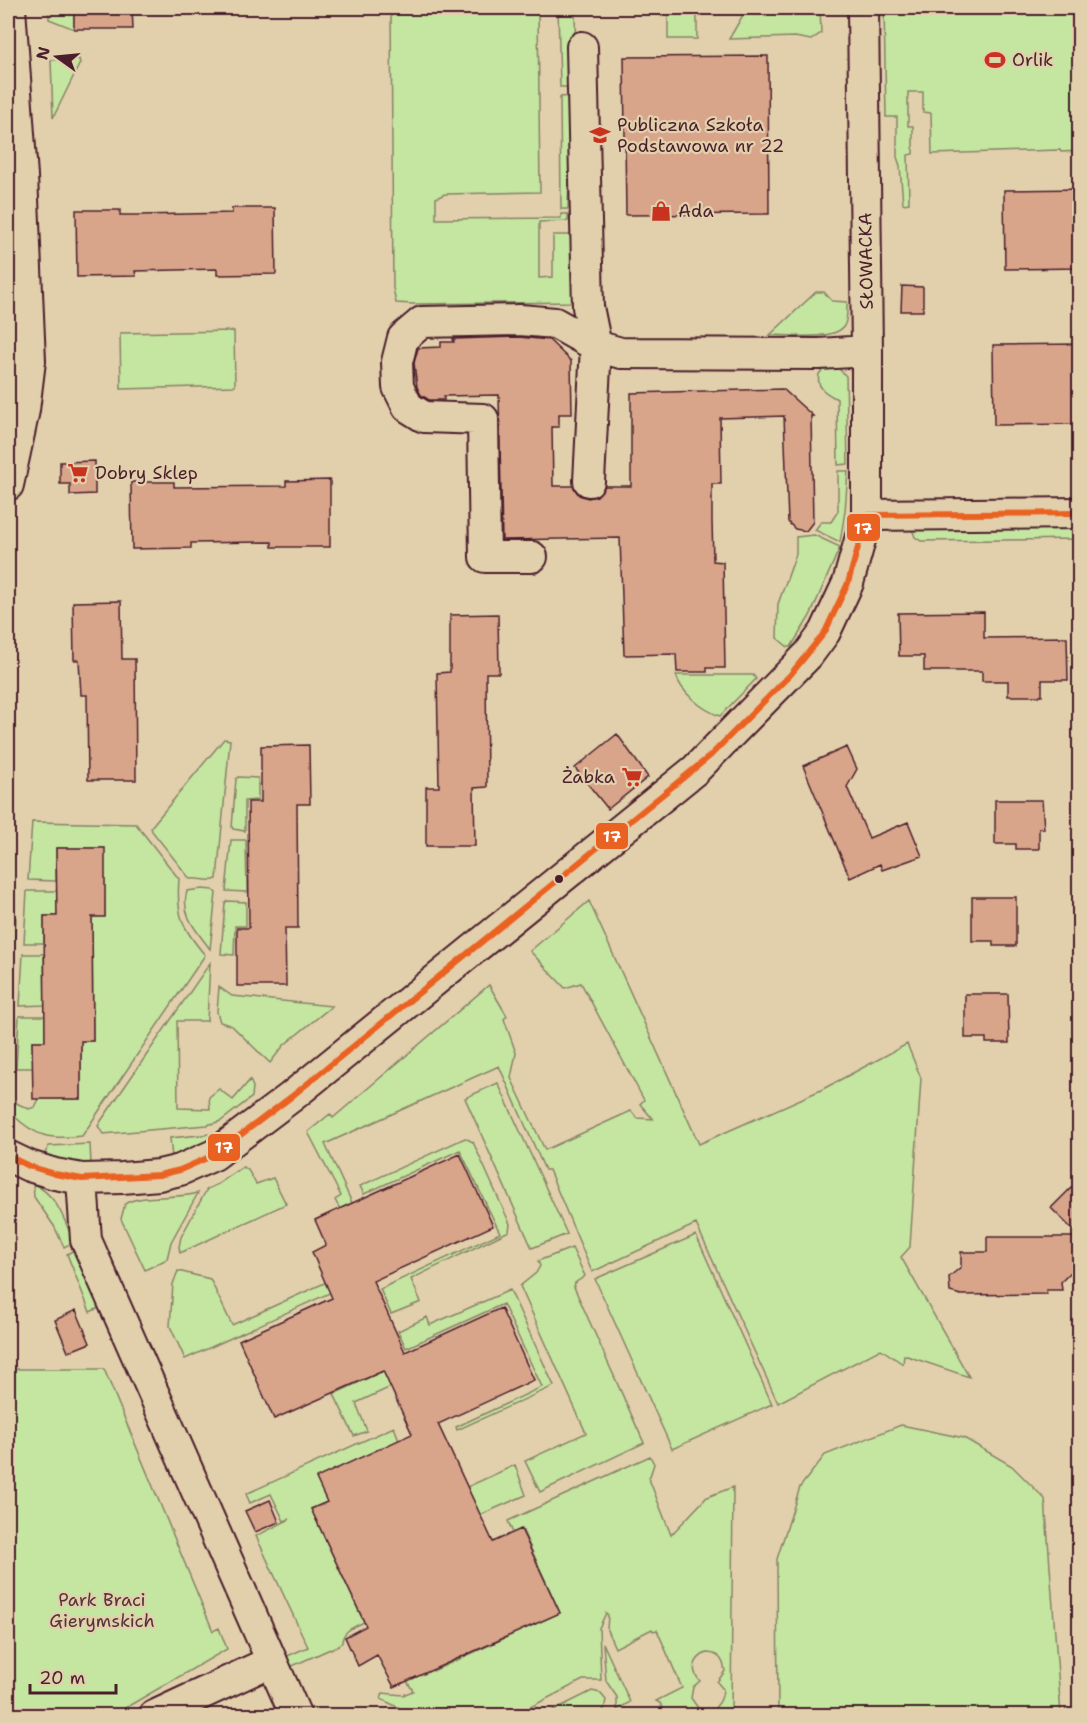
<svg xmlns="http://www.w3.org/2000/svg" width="1087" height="1723" viewBox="0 0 1087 1723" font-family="'Shantell Sans',sans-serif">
	<rect width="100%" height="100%" fill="#e2d0ad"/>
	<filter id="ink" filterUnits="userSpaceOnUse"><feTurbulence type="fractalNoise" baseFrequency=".0167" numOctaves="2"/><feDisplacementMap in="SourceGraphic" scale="12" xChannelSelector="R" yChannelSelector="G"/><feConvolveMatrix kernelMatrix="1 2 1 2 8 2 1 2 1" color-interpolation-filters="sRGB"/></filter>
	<g filter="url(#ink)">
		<path fill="#c4e6a0" stroke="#878266" stroke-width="1.5" d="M 49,8 L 74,8 L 74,29 L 49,19 Z
			M 391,8 L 538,8 L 540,192 L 445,194 L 436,198 L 436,219 L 561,218 L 561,214 L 568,214 L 568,221 L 539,222 L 539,278 L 553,277 L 553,235 L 573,235 L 574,302 L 413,304 L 396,303 L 393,288 Z
			M 558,8 L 575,8 L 576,87 L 560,87 Z
			M 668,8 L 707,8 L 697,8 L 697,39 L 668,39 Z
			M 747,8 L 820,8 L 821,33 L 811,40 L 795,37 L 729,39 Z
			M 884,8 L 1077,8 L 1079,151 L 1061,152 L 1060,150 L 932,154 L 931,113 L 923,112 L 923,92 L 908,92 L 908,126 L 913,126 L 913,154 L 908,155 L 909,203 L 903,204 L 900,166 L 897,157 L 897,117 L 886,117 Z
			M 79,59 L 80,63 L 53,118 L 51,60 Z
			M 576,96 L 578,175 L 569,176 L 568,209 L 561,209 L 560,97 Z
			M 816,292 L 824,292 L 832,301 L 847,302 C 847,309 848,319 844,326 C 834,341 787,335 770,335 Z
			M 234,331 L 235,386 L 121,389 L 120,333 Z
			M 825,367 L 837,367 L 846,376 L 848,464 L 838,465 L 837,399 C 826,393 816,388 819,374 Z
			M 838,471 L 848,471 L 845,511 L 840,542 L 815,530 L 821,522 L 831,522 L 838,511 Z
			M 1079,526 L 1079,539 L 921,541 L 915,537 L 912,529 Z
			M 814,535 L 840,547 L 810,616 L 791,647 L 788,647 L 777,638 L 778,604 L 796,554 L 796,537 Z
			M 676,675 L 753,675 L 756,679 L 720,716 C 703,710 681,693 676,675 Z
			M 224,739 L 230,740 L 217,879 C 208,883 199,877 190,879 L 152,831 L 151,827 Z
			M 238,777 L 258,778 L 258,800 L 245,801 L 245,831 L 233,829 L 232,827 L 236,779 Z
			M 32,822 L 136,824 L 179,879 C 176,915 182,928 205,955 L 82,1136 C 50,1140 36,1137 13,1115 L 14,1102 L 29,1109 L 35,1107 L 39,1099 L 81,1099 L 81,1041 L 93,1041 L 92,917 L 105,916 L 104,848 L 56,848 L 56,881 L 28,880 Z
			M 231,840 L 246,840 L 247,892 L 226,891 Z
			M 202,889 L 213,890 L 216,893 L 210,949 C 197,931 180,915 187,891 Z
			M 27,891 L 57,891 L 57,916 L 44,916 L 44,943 L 24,943 Z
			M 227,901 L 246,902 L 246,926 L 235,926 L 234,955 L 221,954 L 225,903 Z
			M 589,901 L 699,1144 L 821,1090 L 907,1044 L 921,1078 L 910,1247 L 901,1257 L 969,1377 L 904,1355 L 903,1364 L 881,1349 L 778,1403 L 696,1224 L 592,1272 L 549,1170 L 545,1170 L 499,1066 L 325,1144 L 352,1203 L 340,1209 L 335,1200 L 341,1196 L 308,1132 L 330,1114 L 333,1118 L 489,985 L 507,1016 L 504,1019 L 516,1053 L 511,1078 L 545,1150 L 631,1111 L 637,1118 L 653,1119 L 640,1104 L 644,1100 L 581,983 L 565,988 L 530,951 Z
			M 10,916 L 16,918 L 8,1046 L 8,919 Z
			M 23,954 L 44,954 L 45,1005 L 20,1006 Z
			M 210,963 L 207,1021 L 177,1021 L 178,1108 L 210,1109 L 209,1097 L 219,1089 L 233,1100 L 250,1080 L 253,1087 L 252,1097 L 221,1121 L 207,1125 L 103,1134 L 98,1126 L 101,1121 Z
			M 219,987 L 232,996 L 332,1006 L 284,1045 L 270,1063 L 232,1026 L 220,1022 L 217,1012 Z
			M 19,1016 L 45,1016 L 45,1041 L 32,1041 L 33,1068 L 16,1068 Z
			M 498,1083 L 567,1234 L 532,1248 L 465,1098 Z
			M 211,1134 L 219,1134 L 199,1147 L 172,1157 L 170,1138 Z
			M 465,1138 L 473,1142 L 510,1224 L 509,1231 L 411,1279 L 421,1302 L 391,1314 L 380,1289 L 500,1233 L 460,1150 L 364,1194 L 360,1186 Z
			M 90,1144 L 91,1164 C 77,1162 56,1162 45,1153 L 49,1146 Z
			M 243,1167 L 248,1170 L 256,1184 L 273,1178 L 286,1204 L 180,1253 L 179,1247 L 181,1237 L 207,1189 L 218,1184 Z
			M 33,1184 C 57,1194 64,1220 74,1242 L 64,1247 L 54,1226 L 34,1197 Z
			M 198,1193 L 171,1242 L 167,1259 L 145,1270 L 121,1219 L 125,1204 C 137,1194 179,1199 198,1193 Z
			M 696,1235 L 772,1404 L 672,1449 L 595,1279 Z
			M 572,1248 L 585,1276 L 575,1283 L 574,1287 L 644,1443 L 540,1492 L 525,1461 L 586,1433 L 520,1286 L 536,1273 L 540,1266 L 538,1261 Z
			M 76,1249 L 101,1307 L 90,1312 L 67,1254 Z
			M 178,1271 L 210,1279 L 232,1325 L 340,1276 L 345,1286 L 185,1359 L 170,1326 L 173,1284 Z
			M 510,1290 L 554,1386 L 457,1430 L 456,1427 L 542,1387 L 503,1304 L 406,1348 L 398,1331 L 427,1317 L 430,1325 Z
			M 8,1369 L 104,1369 L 213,1631 L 219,1628 L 227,1649 L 113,1715 L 8,1715 Z
			M 383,1371 L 391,1387 L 356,1403 L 367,1431 L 354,1436 L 334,1394 Z
			M 901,1425 L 964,1438 L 1012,1466 L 1045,1499 L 1061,1715 L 778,1715 L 777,1559 L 800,1487 L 825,1455 Z
			M 394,1427 L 399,1440 L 327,1502 L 311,1509 L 364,1622 C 354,1627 343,1630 342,1642 L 337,1646 L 290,1667 L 285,1657 L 308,1647 L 256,1536 L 290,1519 L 284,1521 L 271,1494 L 250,1503 L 246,1494 Z
			M 650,1456 L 654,1464 L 649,1479 L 671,1535 L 707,1497 L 733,1487 L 731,1715 L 712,1715 C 714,1704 722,1706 723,1689 L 717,1682 L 725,1671 C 723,1659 719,1653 706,1653 C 694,1659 690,1670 700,1681 L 693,1687 L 691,1698 L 698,1708 L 698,1715 L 667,1715 L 660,1703 L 656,1701 L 682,1688 L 657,1630 L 653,1631 L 652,1629 L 615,1648 L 607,1630 L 608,1615 L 606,1613 L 599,1628 L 601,1680 L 583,1680 L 515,1715 L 406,1715 L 402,1709 L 381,1699 L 383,1693 L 403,1695 L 413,1691 L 407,1681 L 416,1634 L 433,1671 L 560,1613 L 522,1529 L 513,1533 L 508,1521 Z
			M 515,1465 L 526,1495 L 480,1515 L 467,1487 Z
			M 603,1643 L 630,1702 L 617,1710 L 617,1697 L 606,1681 Z
			M 592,1691 L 600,1693 L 606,1700 L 604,1709 L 600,1715 L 544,1715 Z"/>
		<path fill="#d8a58b" stroke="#4a1f2b" stroke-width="1.5" d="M 74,8 L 132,8 L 133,29 L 74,29 Z
			M 768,56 L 769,214 L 626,215 L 624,57 Z
			M 1080,189 L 1080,268 L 1005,269 L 1004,190 Z
			M 232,208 L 275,208 L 276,274 L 217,275 L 217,269 L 135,271 L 136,276 L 77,277 L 76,210 L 120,210 L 120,215 L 140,215 L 232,213 Z
			M 902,286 L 923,287 L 923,311 L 901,311 Z
			M 519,337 L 549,340 L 571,361 L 572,414 L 559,414 L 559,427 L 552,427 L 553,486 L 573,486 L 579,495 L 588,498 L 597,496 L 605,486 L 631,486 L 631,393 L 783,389 L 813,416 L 811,416 L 813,522 L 806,531 L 795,529 L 788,522 L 784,416 L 720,418 L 721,484 L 712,484 L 712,521 L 713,561 L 723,562 L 725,668 L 707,668 L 707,672 L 677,672 L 676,654 L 624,655 L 620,538 L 502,540 L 499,395 L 444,396 L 444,400 L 429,400 L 421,395 L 417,387 L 414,363 L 418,348 L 441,347 L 441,342 L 454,342 L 453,339 Z
			M 1080,344 L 1080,424 L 994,425 L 993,345 Z
			M 95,461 L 95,494 L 70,495 L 70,484 L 60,484 L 60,462 Z
			M 330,480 L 330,547 L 272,547 L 272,542 L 191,543 L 191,548 L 132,549 L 131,482 L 174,482 L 174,487 L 286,486 L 286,481 Z
			M 121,601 L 122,659 L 135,659 L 136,780 L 88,780 L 87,695 L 81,695 L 79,660 L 74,660 L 73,602 Z
			M 984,612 L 984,638 L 1067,637 L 1068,680 L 1042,680 L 1042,696 L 1008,696 L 1008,681 L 982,681 L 982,671 L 924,671 L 924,656 L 899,656 L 898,613 Z
			M 498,614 L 499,673 L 486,673 L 487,787 L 474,788 L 475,846 L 426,846 L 426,787 L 439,787 L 437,673 L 450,672 L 450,615 Z
			M 617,734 L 648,777 L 608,809 L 575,768 Z
			M 309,745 L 310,804 L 297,804 L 298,928 L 285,928 L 286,986 L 237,986 L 237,928 L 249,928 L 248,802 L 261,802 L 261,746 Z
			M 847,747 L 857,769 L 847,787 L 869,838 L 908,822 L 922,856 L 882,870 L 880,864 L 850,878 L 803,766 Z
			M 995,800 L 1042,800 L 1044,829 L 1039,828 L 1039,849 L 1016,849 L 1016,844 L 995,844 Z
			M 56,848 L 105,848 L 105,917 L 92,917 L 93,1041 L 81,1041 L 81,1099 L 33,1099 L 32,1041 L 45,1041 L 44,916 L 57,916 Z
			M 972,897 L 1016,897 L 1016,946 L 993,946 L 993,941 L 972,941 Z
			M 965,994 L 1008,994 L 1009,1043 L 986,1043 L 986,1038 L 965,1038 Z
			M 460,1154 L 493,1226 L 373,1281 L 405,1352 L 501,1308 L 534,1380 L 438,1424 L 493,1542 L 521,1529 L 560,1613 L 394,1687 L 377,1655 L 358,1666 L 345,1637 L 366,1626 L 311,1509 L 327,1502 L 316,1478 L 412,1434 L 383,1371 L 274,1419 L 239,1340 L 332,1298 L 312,1252 L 326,1245 L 315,1220 Z
			M 1080,1179 L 1080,1237 L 1051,1208 Z
			M 987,1237 L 1080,1237 L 1080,1263 L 1061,1282 L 1062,1290 L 1046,1290 L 1047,1294 L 961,1295 L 950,1292 L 949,1277 L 961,1267 L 961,1252 L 987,1252 Z
			M 76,1310 L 90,1343 L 68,1352 L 55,1320 Z
			M 270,1500 L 279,1522 L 255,1532 L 245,1511 Z"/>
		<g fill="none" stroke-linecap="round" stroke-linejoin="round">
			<g stroke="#4a1f2b" stroke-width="34">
				<path id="minor" d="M 582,47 L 588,307 L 596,346 L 589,481
					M 8,485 L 24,410 L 30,361 L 22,176 L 10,8
					M 867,515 L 1080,513
					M 532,557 L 485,557 L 483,419 L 424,417 L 408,407 L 398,387 L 397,362 L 403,338 L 422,322 L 520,320 L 555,323 L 596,346 L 621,353 L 819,354 L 867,351
					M 8,1156 L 29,1166 L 55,1174 L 82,1179 L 122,1178 L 159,1175 L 180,1170 L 214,1155 L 291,1097 L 695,770 L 808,655 L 825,632 L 848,583 L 867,515 L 867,351 L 863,8
					M 82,1179 L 86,1240 L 296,1716
					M 154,1716 L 272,1661"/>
			</g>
			<use href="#minor" stroke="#e2d0ad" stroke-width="30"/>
			<g stroke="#e2d0ad" stroke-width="10">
				<path id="bus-1" d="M 8,1156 L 29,1166 L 55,1174 L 82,1179 L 159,1175 L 180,1170 L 214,1155 L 291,1097 L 710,756 L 791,674 L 825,632 L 848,583 L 867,515 L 1080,513"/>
			</g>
			<use href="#bus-1" stroke="#ea6222" stroke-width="6"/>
		</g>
	</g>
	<defs>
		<g id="stadium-bare" transform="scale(1.62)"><path d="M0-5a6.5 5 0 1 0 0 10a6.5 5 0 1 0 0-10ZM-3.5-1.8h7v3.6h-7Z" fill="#c8321e" stroke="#e2d0ad" stroke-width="2.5" paint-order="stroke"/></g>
		<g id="school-bare" transform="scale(1.62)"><path d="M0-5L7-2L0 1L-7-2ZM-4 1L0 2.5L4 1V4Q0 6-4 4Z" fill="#c8321e" stroke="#e2d0ad" stroke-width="2.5" paint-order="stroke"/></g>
		<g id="shop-bare" transform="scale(1.62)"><path d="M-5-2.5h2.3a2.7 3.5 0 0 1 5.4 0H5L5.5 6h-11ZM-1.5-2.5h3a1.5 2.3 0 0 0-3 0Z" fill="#c8321e" stroke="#e2d0ad" stroke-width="2.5" paint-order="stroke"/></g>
		<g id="supermarket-bare" transform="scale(1.62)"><path d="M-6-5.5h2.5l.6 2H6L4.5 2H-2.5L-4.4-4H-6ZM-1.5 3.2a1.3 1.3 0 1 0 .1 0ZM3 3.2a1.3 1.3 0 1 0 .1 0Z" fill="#c8321e" stroke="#e2d0ad" stroke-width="2.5" paint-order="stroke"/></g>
	</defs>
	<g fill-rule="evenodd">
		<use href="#stadium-bare" x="995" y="60"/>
		<use href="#school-bare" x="600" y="135"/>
		<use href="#shop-bare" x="661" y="211"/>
		<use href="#supermarket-bare" x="78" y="473"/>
		<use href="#supermarket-bare" x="632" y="777"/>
	</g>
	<circle fill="#4a1f2b" stroke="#e2d0ad" stroke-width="2" cx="559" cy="879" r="5"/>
	<g text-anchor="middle" stroke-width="4.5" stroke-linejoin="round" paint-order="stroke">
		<g font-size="18" fill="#4a1f2b" stroke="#e2d0ad" text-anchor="start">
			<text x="1012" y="66">Orlik</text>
			<text x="617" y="131">Publiczna Szkoła<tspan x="617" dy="21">Podstawowa nr 22</tspan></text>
			<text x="678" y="217">Ada</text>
			<text x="95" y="479">Dobry Sklep</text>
			<text x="615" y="783" text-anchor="end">Żabka</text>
		</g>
		<g font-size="18" fill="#4a1f2b" stroke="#e2d0ad">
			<text transform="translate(866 261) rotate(-91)" y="6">SŁOWACKA</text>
		</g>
		<g font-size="18" fill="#563337" stroke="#e2d0ad">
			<text x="102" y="1606">Park Braci<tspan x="102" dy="21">Gierymskich</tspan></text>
		</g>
	</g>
	<g stroke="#e2d0ad" stroke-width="2">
		<rect x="846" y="513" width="35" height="29" rx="6" fill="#ea6222"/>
		<rect x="595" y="822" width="34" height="28" rx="6" fill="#ea6222"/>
		<rect x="207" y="1133" width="34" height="29" rx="6" fill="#ea6222"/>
	</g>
	<g font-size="16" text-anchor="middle" font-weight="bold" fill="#fff">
		<text x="863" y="534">17</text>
		<text x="612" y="842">17</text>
		<text x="224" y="1153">17</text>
	</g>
	<rect width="1087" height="1723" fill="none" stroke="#e2d0ad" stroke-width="30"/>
	<rect x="15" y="15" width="1057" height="1693" fill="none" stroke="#4a1f2b" stroke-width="2" filter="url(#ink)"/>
	<g transform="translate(57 57) rotate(285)" stroke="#e2d0ad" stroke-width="4.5" paint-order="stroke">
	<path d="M0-4.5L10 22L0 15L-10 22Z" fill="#4a1f2b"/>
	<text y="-9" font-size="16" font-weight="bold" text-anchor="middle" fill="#4a1f2b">N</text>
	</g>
	<path d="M30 1684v9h86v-9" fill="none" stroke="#4a1f2b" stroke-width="3"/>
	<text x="39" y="1684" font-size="18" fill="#4a1f2b" stroke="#e2d0ad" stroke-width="4.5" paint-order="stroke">20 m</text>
</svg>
